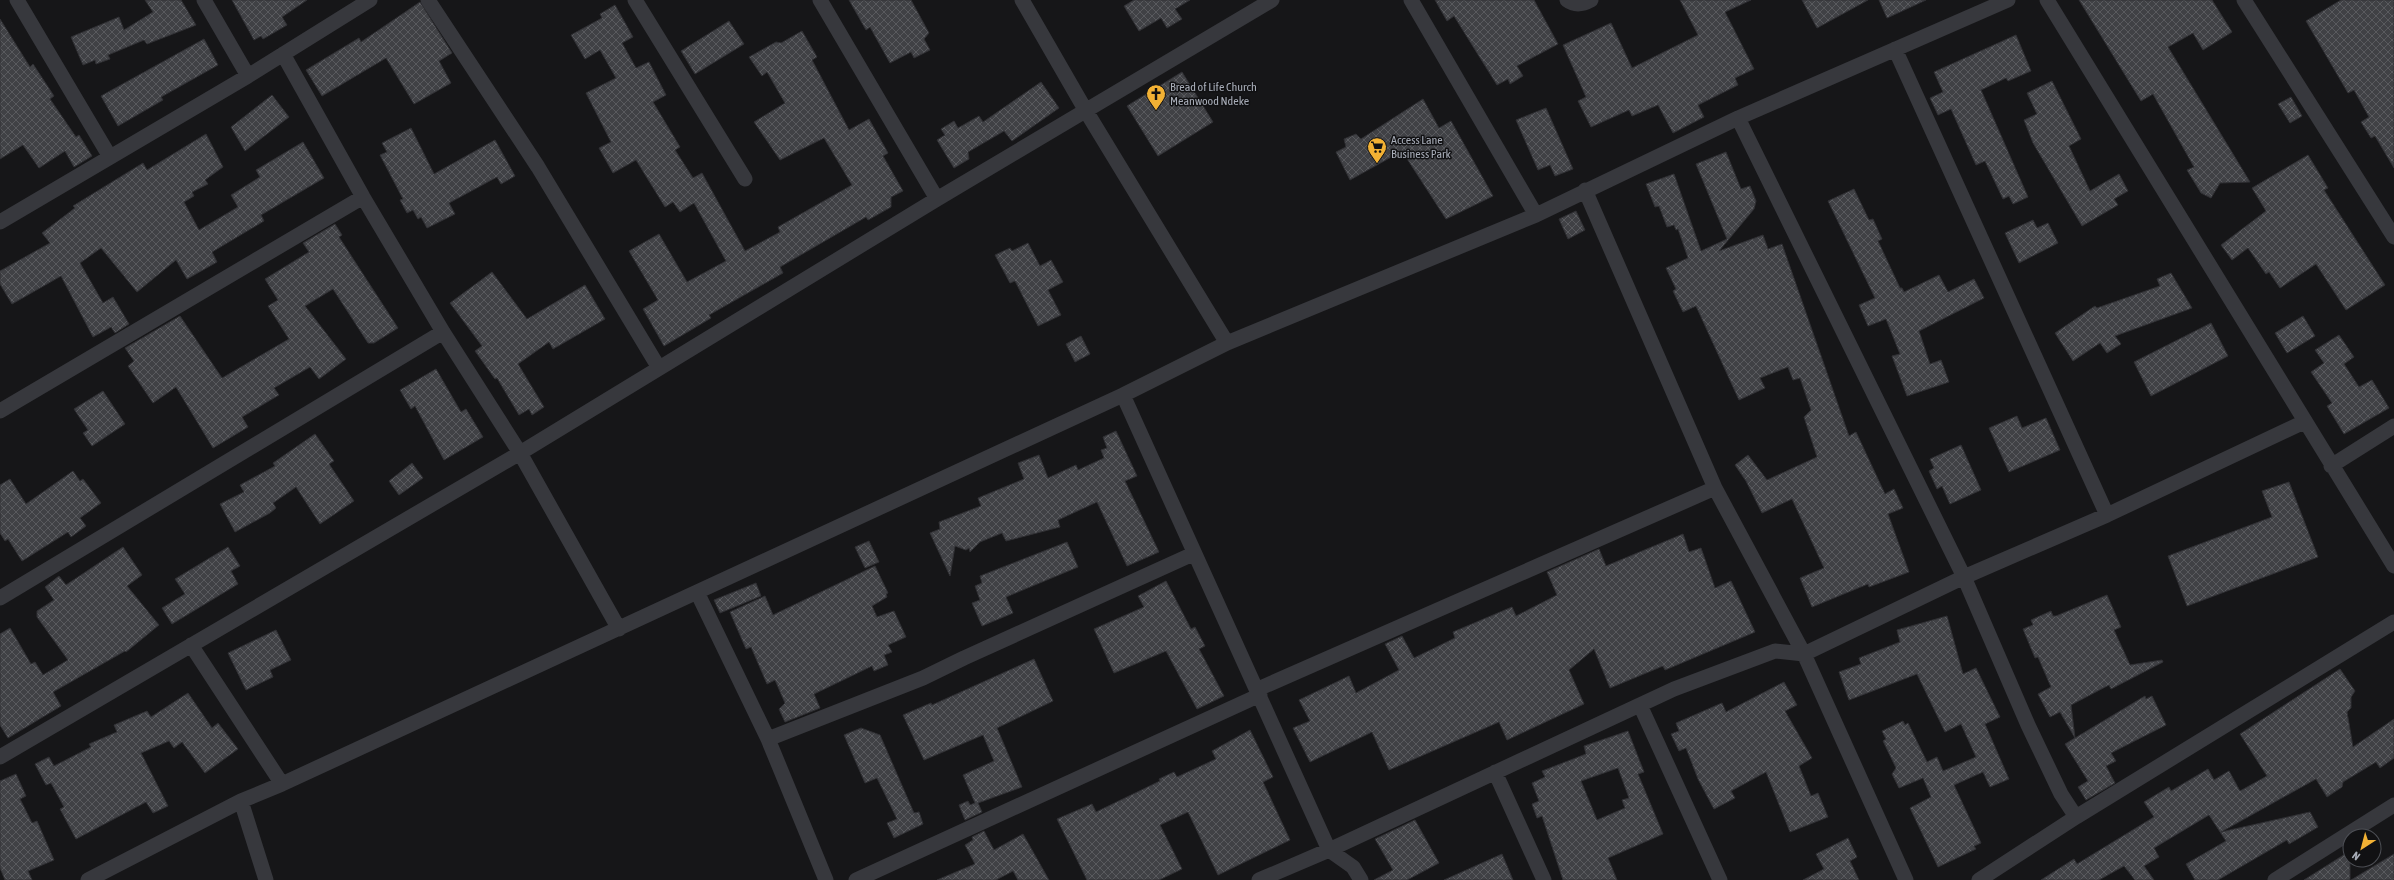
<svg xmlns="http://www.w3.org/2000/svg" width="2394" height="880" viewBox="0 0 2394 880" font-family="'Asap Condensed',sans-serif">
	<defs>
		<pattern id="building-cross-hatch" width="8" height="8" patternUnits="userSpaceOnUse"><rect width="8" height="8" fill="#404145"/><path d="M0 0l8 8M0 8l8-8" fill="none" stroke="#595a5e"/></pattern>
	</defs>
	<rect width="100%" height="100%" fill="#161618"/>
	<path fill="url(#building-cross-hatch)" stroke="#303034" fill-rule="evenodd" d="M 145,0 L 181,0 L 196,25 L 147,44 L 144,40 L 108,55 L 110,59 L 96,64 L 95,60 L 83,65 L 71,37 L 119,17 L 124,30 L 153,12 Z
		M 232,0 L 307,0 L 282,17 L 287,25 L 263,39 L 261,36 L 254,40 Z
		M 849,0 L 911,0 L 929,33 L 924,39 L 930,50 L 914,58 L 911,52 L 890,63 L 870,27 L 866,30 Z
		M 1134,0 L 1190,0 L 1175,9 L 1182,19 L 1167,28 L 1161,18 L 1139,31 L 1124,6 Z
		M 1435,0 L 1534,0 L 1558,44 L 1517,66 L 1523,76 L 1510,84 L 1508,79 L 1497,85 L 1454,16 L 1447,21 Z
		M 1680,0 L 1751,0 L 1725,12 L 1754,69 L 1735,78 L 1738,85 L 1698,105 L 1704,117 L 1673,133 L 1658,105 L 1632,116 L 1629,110 L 1591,127 L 1578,101 L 1586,97 L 1563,45 L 1611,23 L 1632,68 L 1698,35 Z
		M 1802,0 L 1868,0 L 1817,28 Z
		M 1879,0 L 1926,0 L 1887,18 Z
		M 2079,0 L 2212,0 L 2232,32 L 2203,50 L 2193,33 L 2168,47 L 2250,182 L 2220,183 L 2211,198 L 2201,193 L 2187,170 L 2194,167 L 2153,94 L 2141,101 Z
		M 2341,0 L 2394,0 L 2394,168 L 2375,136 L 2371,138 L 2361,122 L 2369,117 L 2354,90 L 2348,93 L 2306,21 Z
		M 420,2 L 452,53 L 439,61 L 451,83 L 414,104 L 386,58 L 322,96 L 306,70 L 359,38 L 361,42 Z
		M 615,5 L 633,37 L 622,43 L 636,68 L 649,62 L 666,95 L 653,102 L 680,147 L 675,150 L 693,178 L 702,173 L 745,251 L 780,232 L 778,227 L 852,185 L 824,138 L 780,160 L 754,122 L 785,103 L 767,72 L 762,76 L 749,57 L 776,42 L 781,43 L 802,31 L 817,57 L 812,60 L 849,130 L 869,119 L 888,153 L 883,156 L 903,191 L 891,197 L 891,207 L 868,220 L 866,217 L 780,267 L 783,273 L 709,315 L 711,318 L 664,346 L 643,309 L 658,300 L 629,251 L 659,234 L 687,282 L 726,261 L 694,203 L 680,212 L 673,202 L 665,207 L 636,160 L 613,173 L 599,148 L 611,142 L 586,93 L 616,78 L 600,50 L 585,59 L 571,35 L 602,18 L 600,14 Z
		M 0,19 L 30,67 L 33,64 L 54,96 L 50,99 L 76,137 L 79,135 L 92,156 L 74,167 L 65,151 L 39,168 L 23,145 L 0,159 Z
		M 729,21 L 744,44 L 695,74 L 681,51 Z
		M 2016,35 L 2031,71 L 2008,81 L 2006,78 L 1981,90 L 2028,197 L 2013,204 L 2009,196 L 2003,199 L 1985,161 L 1976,165 L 1951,109 L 1938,115 L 1930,98 L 1943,92 L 1934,72 Z
		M 204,39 L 218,65 L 161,97 L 163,100 L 118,126 L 101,96 Z
		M 1182,72 L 1213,122 L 1158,156 L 1127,106 Z
		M 2052,81 L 2081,139 L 2069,146 L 2090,191 L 2119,174 L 2128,191 L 2114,199 L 2118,205 L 2082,226 L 2033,143 L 2024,120 L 2037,114 L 2027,93 Z
		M 1041,82 L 1059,108 L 1012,141 L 1004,131 L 968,152 L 969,159 L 954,168 L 937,140 L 945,135 L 941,129 L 954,121 L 958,128 L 979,116 L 983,122 Z
		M 272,95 L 289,117 L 245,151 L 231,127 Z
		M 2291,97 L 2302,116 L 2290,123 L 2278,104 Z
		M 1423,99 L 1439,128 L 1451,121 L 1493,196 L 1446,219 L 1402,151 L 1350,180 L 1336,152 L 1346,147 L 1344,139 L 1356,134 L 1361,139 Z
		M 1546,108 L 1573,169 L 1555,176 L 1550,165 L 1538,170 L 1516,120 Z
		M 411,128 L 434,174 L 495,140 L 515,176 L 501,184 L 497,177 L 449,203 L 455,214 L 427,228 L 421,217 L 418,219 L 413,210 L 407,213 L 400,200 L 403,199 L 380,155 L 387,152 L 382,143 Z
		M 206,134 L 223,167 L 205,180 L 208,184 L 192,192 L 194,196 L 184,202 L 199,230 L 238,207 L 231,195 L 260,177 L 256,170 L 303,142 L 324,178 L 261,215 L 264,221 L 212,252 L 217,262 L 187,279 L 176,260 L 137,292 L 101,248 L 80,263 L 103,303 L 113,297 L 129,324 L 115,333 L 111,327 L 93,337 L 61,276 L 12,304 L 0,284 L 0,271 L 50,243 L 42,233 L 75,208 L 73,206 L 143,163 L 147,170 Z
		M 1726,152 L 1741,189 L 1750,186 L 1756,201 L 1754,209 L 1719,251 L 1763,235 L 1768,249 L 1782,244 L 1849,436 L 1856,432 L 1885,494 L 1894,489 L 1903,508 L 1888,514 L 1909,572 L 1869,587 L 1868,584 L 1812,607 L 1800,578 L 1824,568 L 1792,499 L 1762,513 L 1746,481 L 1735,465 L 1748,455 L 1767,480 L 1817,457 L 1804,417 L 1811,410 L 1800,378 L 1793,380 L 1788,367 L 1760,378 L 1765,388 L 1739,400 L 1696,306 L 1683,312 L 1673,291 L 1676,289 L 1666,268 L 1688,258 L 1678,229 L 1676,230 L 1674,225 L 1667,227 L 1659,206 L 1655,207 L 1646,184 L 1674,174 L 1701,251 L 1727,239 L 1696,164 Z
		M 2308,155 L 2328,188 L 2324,190 L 2385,285 L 2346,310 L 2316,264 L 2280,288 L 2269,272 L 2266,274 L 2248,248 L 2232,260 L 2221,245 L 2266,211 L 2252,188 Z
		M 1854,189 L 1869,220 L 1873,219 L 1882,239 L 1878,241 L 1900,288 L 1902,288 L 1904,292 L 1939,275 L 1948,292 L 1974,279 L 1984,298 L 1919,331 L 1930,364 L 1941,360 L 1949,382 L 1907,396 L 1892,356 L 1900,354 L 1886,319 L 1868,326 L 1859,305 L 1875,298 L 1828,201 Z
		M 1576,211 L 1585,230 L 1568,239 L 1559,219 Z
		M 2033,220 L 2037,228 L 2048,223 L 2058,243 L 2019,263 L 2005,233 Z
		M 335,224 L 342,235 L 339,237 L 398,328 L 374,343 L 368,343 L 333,289 L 305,306 L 346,359 L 319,379 L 310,367 L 274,388 L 279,395 L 242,417 L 248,427 L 213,448 L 176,387 L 153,403 L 128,366 L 134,361 L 125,348 L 180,316 L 222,378 L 289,339 L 268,306 L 278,300 L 265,279 L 309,252 L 303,243 Z
		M 1028,243 L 1040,266 L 1051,260 L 1063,282 L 1048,290 L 1061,315 L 1038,326 L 1015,281 L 1010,283 L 995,255 L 1010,248 L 1012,251 Z
		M 492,272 L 527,319 L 585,285 L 605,319 L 553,349 L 549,342 L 518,364 L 544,407 L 532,415 L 529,409 L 519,415 L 497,378 L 495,379 L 475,351 L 482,346 L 450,303 Z
		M 2171,273 L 2192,308 L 2115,336 L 2121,344 L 2107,353 L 2100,343 L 2073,361 L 2055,333 L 2095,306 L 2097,308 L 2160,286 L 2157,279 Z
		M 2303,316 L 2315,336 L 2287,353 L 2275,333 Z
		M 2211,323 L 2228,356 L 2151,396 L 2134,362 Z
		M 2339,335 L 2354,357 L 2344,364 L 2359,387 L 2372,380 L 2389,408 L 2344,434 L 2327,406 L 2332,403 L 2311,372 L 2324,363 L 2315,350 Z
		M 1081,336 L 1090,354 L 1075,362 L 1066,344 Z
		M 436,369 L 461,412 L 466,409 L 483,437 L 444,460 L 415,406 L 411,409 L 400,390 Z
		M 103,391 L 125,424 L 92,446 L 83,433 L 88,430 L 74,409 Z
		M 2017,416 L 2022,428 L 2046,418 L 2060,450 L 2009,472 L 1989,428 Z
		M 1116,431 L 1137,476 L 1125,481 L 1159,552 L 1127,566 L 1097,502 L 1058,520 L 1060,527 L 1006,541 L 1002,533 L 980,542 L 970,552 L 969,548 L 966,550 L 955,546 L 950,576 L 930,533 L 940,529 L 939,522 L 981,506 L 978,498 L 1024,479 L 1018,463 L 1039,455 L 1048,478 L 1076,465 L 1078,470 L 1104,458 L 1101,450 L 1107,448 L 1103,437 Z
		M 315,434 L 334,461 L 329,464 L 354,501 L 320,524 L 296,487 L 273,503 L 276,508 L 270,513 L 235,532 L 220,504 L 244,492 L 240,485 L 275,466 L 273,463 Z
		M 1961,445 L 1981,490 L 1950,504 L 1942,486 L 1937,489 L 1929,471 L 1934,468 L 1930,459 Z
		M 412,463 L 423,478 L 399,495 L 389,481 Z
		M 73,471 L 80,481 L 83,479 L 101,503 L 80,518 L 86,526 L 71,537 L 68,532 L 22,561 L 8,539 L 5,541 L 0,533 L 0,485 L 10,479 L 26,504 Z
		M 2289,482 L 2318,557 L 2187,606 L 2168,556 L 2272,517 L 2262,491 Z
		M 1683,534 L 1689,552 L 1701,548 L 1715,588 L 1731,581 L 1755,632 L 1665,670 L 1663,666 L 1610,688 L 1594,649 L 1569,670 L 1584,704 L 1507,740 L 1499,722 L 1389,770 L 1372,732 L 1310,762 L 1293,728 L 1310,721 L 1299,700 L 1349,676 L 1356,693 L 1399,670 L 1385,644 L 1402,636 L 1414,658 L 1455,638 L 1453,632 L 1512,607 L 1516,616 L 1557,595 L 1547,572 L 1599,549 L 1606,566 Z
		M 869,541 L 879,562 L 865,568 L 855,547 Z
		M 1067,542 L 1078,567 L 1006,597 L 1013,613 L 982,626 L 972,603 L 980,600 L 975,586 L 982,583 L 980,576 Z
		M 123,547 L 142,575 L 127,586 L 159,625 L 126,652 L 125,651 L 53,692 L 61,706 L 8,738 L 0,725 L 0,634 L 10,628 L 31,664 L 35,662 L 43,675 L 68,660 L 37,617 L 37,611 L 54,600 L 45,587 L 59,576 L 66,585 Z
		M 228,547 L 240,566 L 231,571 L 238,584 L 172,624 L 162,608 L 185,594 L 175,579 Z
		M 875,566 L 888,593 L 886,594 L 887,597 L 872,606 L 877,617 L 894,611 L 906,637 L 888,645 L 892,652 L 884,655 L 888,665 L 874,671 L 872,666 L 814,694 L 820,708 L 785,722 L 779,709 L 785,703 L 775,680 L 767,684 L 751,647 L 746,649 L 730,612 L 765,596 L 773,615 Z
		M 1166,581 L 1191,629 L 1195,627 L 1205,646 L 1199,649 L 1224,696 L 1197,709 L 1166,651 L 1114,673 L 1094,629 L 1144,607 L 1138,596 Z
		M 756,583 L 761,596 L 720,613 L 714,600 Z
		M 2107,595 L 2121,627 L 2114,630 L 2130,665 L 2162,660 L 2163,662 L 2111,689 L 2109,685 L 2071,705 L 2075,738 L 2060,712 L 2050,717 L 2038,694 L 2051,687 L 2038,657 L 2035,658 L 2023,629 L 2033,625 L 2031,620 L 2051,611 L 2053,616 L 2056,616 Z
		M 1947,616 L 1963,674 L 1976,668 L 2000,717 L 1985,724 L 2009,779 L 1990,787 L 1983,772 L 1954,785 L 1981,843 L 1974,846 L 1976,849 L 1938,867 L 1910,808 L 1931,797 L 1923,778 L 1899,788 L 1892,774 L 1896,768 L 1883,741 L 1886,739 L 1882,731 L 1903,721 L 1905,725 L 1908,723 L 1927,762 L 1937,757 L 1943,771 L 1976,757 L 1961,724 L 1945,732 L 1917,674 L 1849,700 L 1839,672 L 1861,664 L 1859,658 L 1900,642 L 1897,630 Z
		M 276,630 L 291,660 L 270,670 L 273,677 L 246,690 L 228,653 Z
		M 1034,659 L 1053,701 L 997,728 L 1022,787 L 978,803 L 982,812 L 965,820 L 959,805 L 968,801 L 970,805 L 975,803 L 963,775 L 994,761 L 983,735 L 924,760 L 903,715 L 931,703 L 932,705 Z
		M 2340,669 L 2355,691 L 2351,697 L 2351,708 L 2347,712 L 2353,747 L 2394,719 L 2394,758 L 2380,768 L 2376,762 L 2343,782 L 2342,787 L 2327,797 L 2316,779 L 2221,832 L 2310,812 L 2318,827 L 2289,844 L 2287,840 L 2218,880 L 2195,880 L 2186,864 L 2226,841 L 2209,815 L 2154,848 L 2159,857 L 2144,866 L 2154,880 L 2135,880 L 2124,866 L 2099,880 L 2041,880 L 2074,859 L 2077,864 L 2154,817 L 2144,802 L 2169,787 L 2171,791 L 2208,769 L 2214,780 L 2229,771 L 2240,791 L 2267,776 L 2240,734 Z
		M 1784,682 L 1797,705 L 1785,711 L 1812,758 L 1799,766 L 1811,796 L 1818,793 L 1828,817 L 1790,832 L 1766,772 L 1731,791 L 1735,798 L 1714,809 L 1698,779 L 1686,748 L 1679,751 L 1671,734 L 1679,731 L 1676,723 L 1722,703 L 1726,712 Z
		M 188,693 L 212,728 L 218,723 L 238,749 L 205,773 L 182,742 L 174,748 L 169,741 L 141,753 L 168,806 L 153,813 L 146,802 L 76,839 L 60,809 L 64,807 L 51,783 L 46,785 L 35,764 L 49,757 L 54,766 L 91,747 L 89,744 L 117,732 L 114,725 L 147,711 L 151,717 Z
		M 2145,696 L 2146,699 L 2152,696 L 2166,725 L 2111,753 L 2116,761 L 2106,766 L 2115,783 L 2086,800 L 2078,787 L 2088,781 L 2065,744 Z
		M 861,728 L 880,735 L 914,813 L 919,812 L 923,824 L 894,838 L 887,823 L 897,819 L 877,778 L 865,783 L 844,735 Z
		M 1250,730 L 1273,777 L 1263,782 L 1290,840 L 1218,875 L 1188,812 L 1160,825 L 1182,869 L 1159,880 L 1087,880 L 1057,819 L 1092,804 L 1096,812 L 1160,781 L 1159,779 L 1174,772 L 1177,777 L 1216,759 L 1212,751 Z
		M 1628,731 L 1644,772 L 1638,774 L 1663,834 L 1608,858 L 1617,880 L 1563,880 L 1542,816 L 1537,818 L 1532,804 L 1539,801 L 1532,783 L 1545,777 L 1542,771 L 1586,754 L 1584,746 ZM 1618,768 L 1629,798 L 1622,800 L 1625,808 L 1597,820 L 1581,781 Z
		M 16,774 L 26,796 L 20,799 L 32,823 L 37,821 L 54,860 L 28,871 L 32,880 L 5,880 L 0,868 L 0,781 Z
		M 1415,820 L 1439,863 L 1407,880 L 1374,880 L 1393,870 L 1375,839 Z
		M 984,831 L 994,850 L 1023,834 L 1049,880 L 1018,880 L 1013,871 L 996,880 L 937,880 L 975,864 L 965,845 L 973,840 L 972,837 Z
		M 1848,838 L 1857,857 L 1850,861 L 1859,880 L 1803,880 L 1824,869 L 1816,854 Z
		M 2350,851 L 2350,880 L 2304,880 Z
		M 1502,854 L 1513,880 L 1444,880 Z
		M 2394,854 L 2394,880 L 2351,880 Z"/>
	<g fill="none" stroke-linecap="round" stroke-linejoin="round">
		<path stroke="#37383d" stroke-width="15" d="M 17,0 L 110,157
			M 204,0 L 248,76
			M 428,0 L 538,167 L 659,368
			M 635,0 L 745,179
			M 820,0 L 937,199
			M 1022,0 L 1086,111 L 1227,343
			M 1411,0 L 1536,215
			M 1567,0 C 1575,6 1582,5 1591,0
			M 2047,0 L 2394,566
			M 2244,0 L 2394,237
			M 1895,49 L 2107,515
			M 283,54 L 363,197 L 443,332 L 520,453 L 619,629
			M 1738,118 L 1964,577 L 2028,725 L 2061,794 L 2076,817
			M 1585,190 L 1715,488 L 1804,654 L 1906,880
			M 0,222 L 248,76 L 370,0
			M 1123,395 L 1329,850 L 1353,867 L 1361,880
			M 0,411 L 363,197
			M 2331,466 L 2394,426
			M 697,592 L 768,739 L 826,880
			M 0,598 L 443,332
			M 191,645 L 282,784
			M 1258,689 L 1715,488
			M 1640,705 L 1720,880
			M 768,739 L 923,678 L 964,658 L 1193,554
			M 0,757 L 520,453 L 937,199 L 1272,0
			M 1495,772 L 1544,880
			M 241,801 L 266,880
			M 88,880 L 241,801 L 282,784 L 1123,395 L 1227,343 L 1536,215 L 1738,118 L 2008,0
			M 856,880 L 1260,695
			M 1259,880 L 1329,850 L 1674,689 L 1775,651 L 1804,654 L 1964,577 L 2107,515 L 2304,422
			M 1979,880 L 2076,817 L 2394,622
			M 2275,880 L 2394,805"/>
	</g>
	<defs>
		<g id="church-pin" transform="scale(1)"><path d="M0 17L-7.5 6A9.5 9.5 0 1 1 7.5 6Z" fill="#f2b134" stroke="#111113"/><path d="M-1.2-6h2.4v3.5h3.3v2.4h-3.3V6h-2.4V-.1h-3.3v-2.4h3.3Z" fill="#111"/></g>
		<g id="supermarket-pin" transform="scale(1)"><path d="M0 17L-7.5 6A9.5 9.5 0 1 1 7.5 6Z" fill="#f2b134" stroke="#111113"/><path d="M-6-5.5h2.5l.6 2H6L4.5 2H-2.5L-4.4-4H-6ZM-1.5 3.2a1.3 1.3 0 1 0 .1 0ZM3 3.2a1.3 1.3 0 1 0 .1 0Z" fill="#111"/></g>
	</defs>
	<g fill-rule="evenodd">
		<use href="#church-pin" x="1156" y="94"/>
		<use href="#supermarket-pin" x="1377" y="147"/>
	</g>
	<g text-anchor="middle" stroke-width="3" stroke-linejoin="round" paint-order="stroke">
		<g font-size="12" fill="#a8adb8" stroke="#111113" text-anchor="start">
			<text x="1170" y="91">Bread of Life Church<tspan x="1170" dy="14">Meanwood Ndeke</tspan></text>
			<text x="1391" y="144">Access Lane<tspan x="1391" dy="14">Business Park</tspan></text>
		</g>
	</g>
	<g transform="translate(2362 848) rotate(216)"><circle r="19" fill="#111113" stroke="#4d4f55"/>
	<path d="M0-3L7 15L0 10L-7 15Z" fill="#f2b134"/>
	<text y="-6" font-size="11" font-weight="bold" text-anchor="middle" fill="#a8adb8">N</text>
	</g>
</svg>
